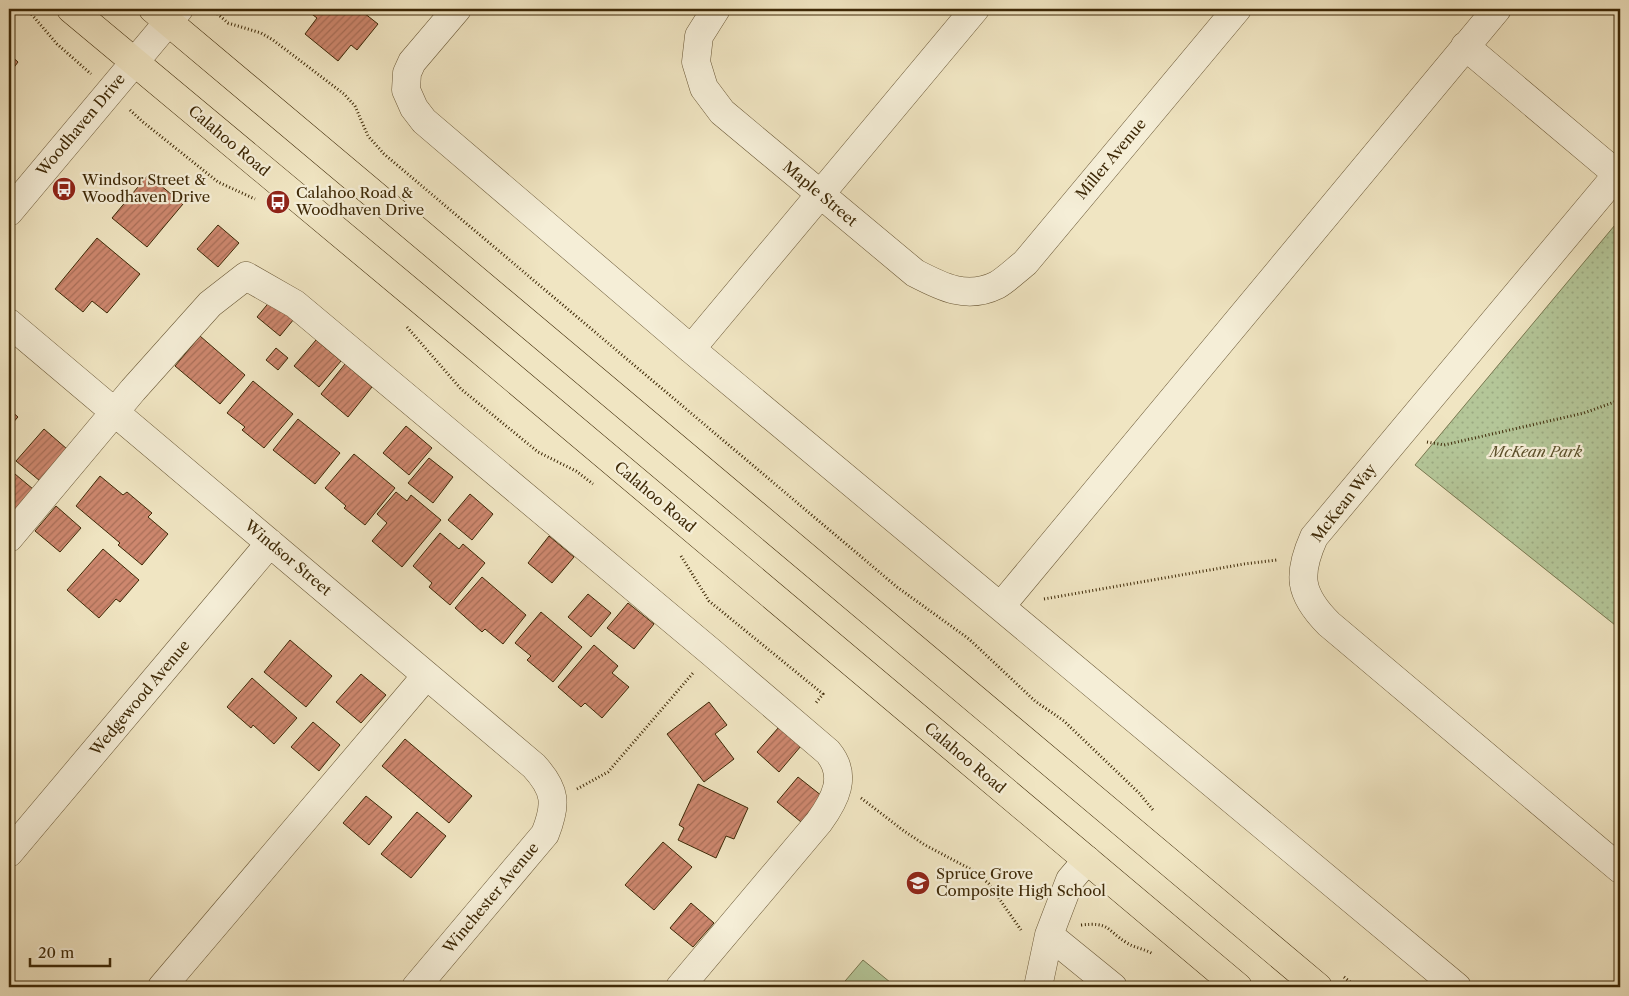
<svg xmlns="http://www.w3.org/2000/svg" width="1629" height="996" viewBox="0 0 1629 996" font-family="'Libre Caslon Text',serif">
	<defs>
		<pattern id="grass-dots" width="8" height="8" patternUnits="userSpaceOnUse" patternTransform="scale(1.25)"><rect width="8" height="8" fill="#b4c698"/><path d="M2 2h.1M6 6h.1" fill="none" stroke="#9caa82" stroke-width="1.8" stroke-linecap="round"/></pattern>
		<pattern id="building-hatch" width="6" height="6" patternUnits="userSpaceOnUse" patternTransform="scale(1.25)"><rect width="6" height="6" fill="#cd876e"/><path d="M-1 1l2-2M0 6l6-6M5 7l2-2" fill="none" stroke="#a86e58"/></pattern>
	</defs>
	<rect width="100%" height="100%" fill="#f0e5c2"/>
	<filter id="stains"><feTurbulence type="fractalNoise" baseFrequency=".004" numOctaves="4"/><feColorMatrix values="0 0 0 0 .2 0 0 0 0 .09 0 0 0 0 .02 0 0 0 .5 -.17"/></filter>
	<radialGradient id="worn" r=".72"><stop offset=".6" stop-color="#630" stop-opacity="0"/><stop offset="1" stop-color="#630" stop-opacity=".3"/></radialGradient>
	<path fill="url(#grass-dots)" stroke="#797850" d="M 1620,219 L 1620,629 L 1415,465 Z"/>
	<path fill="#b4c698" stroke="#797850" d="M 863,960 L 896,987 L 840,987 Z"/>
	<path fill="url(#building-hatch)" stroke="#3e2907" d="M 305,9 L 359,9 L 378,24 L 357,50 L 351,45 L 338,61 L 305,34 L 317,18 Z
		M 9,54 L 18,62 L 9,74 Z
		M 148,175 L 183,204 L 147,247 L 112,218 Z
		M 218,225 L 239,243 L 218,267 L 197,249 Z
		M 97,238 L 140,274 L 107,313 L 92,301 L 83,312 L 55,289 Z
		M 271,300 L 294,319 L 280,336 L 257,317 Z
		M 200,336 L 245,375 L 220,404 L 175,366 Z
		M 316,340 L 341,361 L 319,387 L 294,366 Z
		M 276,348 L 288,358 L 278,370 L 266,360 Z
		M 345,364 L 372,387 L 348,417 L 321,394 Z
		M 253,381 L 293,414 L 264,448 L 242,430 L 245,427 L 227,413 Z
		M 9,409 L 18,417 L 9,427 Z
		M 298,419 L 340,453 L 315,484 L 273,450 Z
		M 406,426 L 432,448 L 409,475 L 383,453 Z
		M 44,429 L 67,449 L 40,481 L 16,461 Z
		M 354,454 L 395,488 L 365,525 L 344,508 L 346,506 L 325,488 Z
		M 429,458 L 453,477 L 433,503 L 408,483 Z
		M 9,469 L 33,489 L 11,515 L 9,512 Z
		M 100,476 L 123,495 L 127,492 L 152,513 L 148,517 L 168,534 L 142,565 L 118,545 L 120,543 L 76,506 Z
		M 396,492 L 407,501 L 411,495 L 441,520 L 402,567 L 372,541 L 387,523 L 377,514 Z
		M 470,494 L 493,514 L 472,540 L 448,520 Z
		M 56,506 L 81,528 L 60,552 L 35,531 Z
		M 440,533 L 459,549 L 463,544 L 485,563 L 450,605 L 429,587 L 432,583 L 413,566 Z
		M 549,536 L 574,557 L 552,583 L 528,563 Z
		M 103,549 L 139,580 L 120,602 L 116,599 L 99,618 L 67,590 Z
		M 482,577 L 526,615 L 503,644 L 485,629 L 482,632 L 455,608 Z
		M 588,594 L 611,613 L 591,637 L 568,617 Z
		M 628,603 L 654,624 L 634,649 L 607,628 Z
		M 541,612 L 582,647 L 553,682 L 527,660 L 531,656 L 515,643 Z
		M 290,640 L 332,676 L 306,707 L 264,672 Z
		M 594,645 L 618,666 L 612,673 L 629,687 L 602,718 L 585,703 L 581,707 L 558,687 Z
		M 361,674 L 386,695 L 361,723 L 336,702 Z
		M 252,678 L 297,718 L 274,744 L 253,725 L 251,728 L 227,707 Z
		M 709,702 L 727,725 L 715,734 L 734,759 L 704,782 L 667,734 Z
		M 313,722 L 340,745 L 319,771 L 291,747 Z
		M 779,727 L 801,746 L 779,772 L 757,752 Z
		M 405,739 L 472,796 L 449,823 L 382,766 Z
		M 798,777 L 822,796 L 801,822 L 777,802 Z
		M 698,784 L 748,808 L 734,839 L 726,836 L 716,858 L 678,840 L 684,828 L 679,825 Z
		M 366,796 L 392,817 L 369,845 L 343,823 Z
		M 417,812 L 446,836 L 411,878 L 381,854 Z
		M 663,842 L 692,867 L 654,910 L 625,885 Z
		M 691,903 L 714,923 L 693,947 L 670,928 Z"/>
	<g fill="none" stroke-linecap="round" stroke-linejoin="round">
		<g stroke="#6a5836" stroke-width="29">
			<path id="minor" d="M 457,9 L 412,62 L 407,73 L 406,90 L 414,108 L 424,121 L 691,349 L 1457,987
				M 716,9 L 699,36 L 696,62 L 704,88 L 722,112 L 915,273 C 942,287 967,300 997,285 C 1007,279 1016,270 1025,263 L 1237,9
				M 1465,46 L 1617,174
				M 1620,171 L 1314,537 C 1297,575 1299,594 1329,624 L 1620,869
				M 9,212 L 179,9
				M 9,323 L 534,766 C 556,790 557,804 545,834 L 416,987
				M 691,349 L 975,9
				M 9,538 L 133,390 L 210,304 L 246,276 L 295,304 L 711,652 L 828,752 C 848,776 835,800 819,822 L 680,987
				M 1001,606 L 1497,9
				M 9,853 L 270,543
				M 1049,935 L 1113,987
				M 162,987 L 426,676
				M 1038,987 L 1049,935 L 1070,880 L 1087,860"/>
		</g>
		<g stroke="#3e2907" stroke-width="29">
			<path id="major" d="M 71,9 L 461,334 L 1238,987
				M 153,9 L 1318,987"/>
		</g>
		<path stroke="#3e2907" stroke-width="3" stroke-dasharray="1 2.5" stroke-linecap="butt" d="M 27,9 L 57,44 L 91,74
			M 212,9 L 228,23 L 261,33 L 273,40 L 344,94 L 355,106 L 368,136 L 384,154 L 897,587 L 969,639 L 1035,701 L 1064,721 L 1139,793 L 1153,810
			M 130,110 L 143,122 L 218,182 L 255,199
			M 407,327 L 461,389 L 538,452 L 576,471 L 593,484
			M 1427,442 L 1444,445 L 1584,413 L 1620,400
			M 681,556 L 709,601 L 823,694 L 815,704
			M 1044,599 L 1244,564 L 1277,560
			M 577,789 L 608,772 L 693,673
			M 861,798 L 904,831 L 925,845 L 974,871 L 989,884 L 1021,930
			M 1081,925 C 1110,922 1105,929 1127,943 C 1135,948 1145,949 1153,954
			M 1344,977 L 1356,987"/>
		<use href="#minor" stroke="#f5eed7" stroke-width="28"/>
		<use href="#major" stroke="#f0e5c2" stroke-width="28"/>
	</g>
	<defs>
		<g id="bus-disc" transform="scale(1.25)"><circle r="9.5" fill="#8f2418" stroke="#f5eed7"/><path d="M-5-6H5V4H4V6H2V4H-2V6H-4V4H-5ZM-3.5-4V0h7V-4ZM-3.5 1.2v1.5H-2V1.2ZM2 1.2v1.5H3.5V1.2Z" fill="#fff"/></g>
		<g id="school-disc" transform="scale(1.25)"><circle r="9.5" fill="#8f2418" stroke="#f5eed7"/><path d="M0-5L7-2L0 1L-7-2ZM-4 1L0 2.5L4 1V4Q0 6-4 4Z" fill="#fff"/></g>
	</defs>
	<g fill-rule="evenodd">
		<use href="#bus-disc" x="64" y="189"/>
		<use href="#bus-disc" x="278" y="202"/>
		<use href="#school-disc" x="918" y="883"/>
	</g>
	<g text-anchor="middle" stroke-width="4.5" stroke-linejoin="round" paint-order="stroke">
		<g font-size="15" fill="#3e2907" stroke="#f5eed7">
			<text transform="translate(81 125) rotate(-50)" y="5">Woodhaven Drive</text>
			<text transform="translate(229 141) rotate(40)" y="5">Calahoo Road</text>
			<text transform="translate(1111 159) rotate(-50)" y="5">Miller Avenue</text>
			<text transform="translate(820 194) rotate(40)" y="5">Maple Street</text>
			<text transform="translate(655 497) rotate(40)" y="5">Calahoo Road</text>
			<text transform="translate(1344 503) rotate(-52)" y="5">McKean Way</text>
			<text transform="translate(288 558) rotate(40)" y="5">Windsor Street</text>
			<text transform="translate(140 698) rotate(-50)" y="5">Wedgewood Avenue</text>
			<text transform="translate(965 758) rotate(40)" y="5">Calahoo Road</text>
			<text transform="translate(491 898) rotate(-50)" y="5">Winchester Avenue</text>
		</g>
		<g font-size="15" fill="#3e2907" stroke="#f5eed7" text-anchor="start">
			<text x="82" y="185">Windsor Street &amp;<tspan x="82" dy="17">Woodhaven Drive</tspan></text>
			<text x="296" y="198">Calahoo Road &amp;<tspan x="296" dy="17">Woodhaven Drive</tspan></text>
			<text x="936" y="879">Spruce Grove<tspan x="936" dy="17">Composite High School</tspan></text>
		</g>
		<g font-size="15" font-style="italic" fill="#5c502b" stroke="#f5eed7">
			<text x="1536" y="457">McKean Park</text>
		</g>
	</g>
	<rect width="1629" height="996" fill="none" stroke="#f0e5c2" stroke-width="30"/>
	<rect x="10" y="10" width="1609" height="976" fill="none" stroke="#3e2907" stroke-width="2.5"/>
	<rect x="15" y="15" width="1599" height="966" fill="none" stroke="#3e2907"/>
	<path d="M30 958v8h80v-8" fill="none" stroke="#3e2907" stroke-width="2.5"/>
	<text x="38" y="958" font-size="15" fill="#3e2907" stroke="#f5eed7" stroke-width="4" paint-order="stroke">20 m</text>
	<rect width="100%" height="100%" filter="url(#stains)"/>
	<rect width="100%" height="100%" fill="url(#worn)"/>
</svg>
